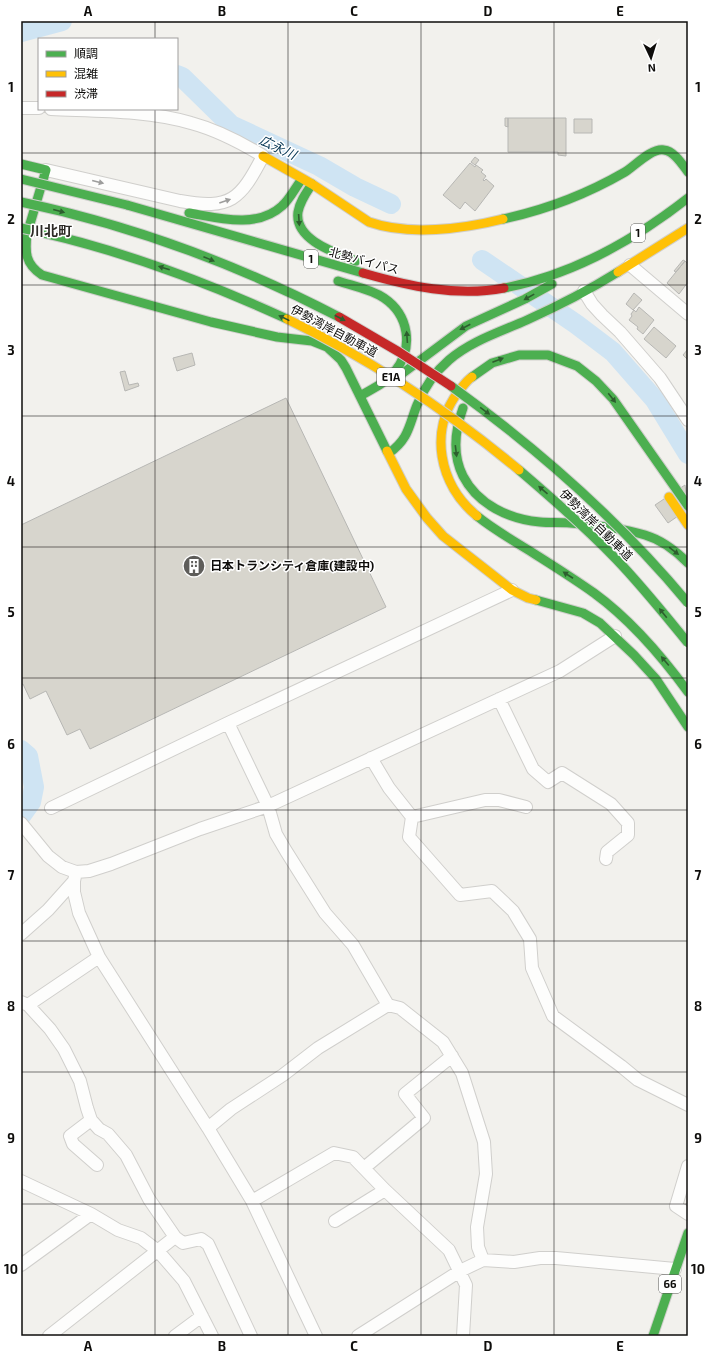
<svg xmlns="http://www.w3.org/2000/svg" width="709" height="1357" viewBox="0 0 709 1357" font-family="'Exo 2','Noto Sans JP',sans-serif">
	<rect width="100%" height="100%" fill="#f2f1ed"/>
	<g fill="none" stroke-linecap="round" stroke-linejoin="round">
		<path stroke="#cfe4f3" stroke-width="20" d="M 21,32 L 62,21
			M 177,75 L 182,77 L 231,125 L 319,166 L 355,187 L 391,204
			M 482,260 L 576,324 L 613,352 L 655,400 L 688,454
			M 21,750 L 28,756 L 34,787 L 31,802 L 21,816"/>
	</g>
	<path fill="#d7d5cd" stroke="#b7b7b4" d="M 505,118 L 508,118 L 508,127 L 505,126 Z
		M 508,118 L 566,118 L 566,156 L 558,155 L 558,152 L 508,152 Z
		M 574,119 L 592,119 L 592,133 L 574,133 Z
		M 475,157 L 479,160 L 475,165 L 471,162 Z
		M 470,163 L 475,167 L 476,165 L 483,170 L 481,172 L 486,176 L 483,180 L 484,181 L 486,179 L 494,186 L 475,211 L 465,202 L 460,209 L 443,195 Z
		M 683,260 L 685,261 L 676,272 L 674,271 Z
		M 685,261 L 688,264 L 688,282 L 679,294 L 667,283 Z
		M 634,293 L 642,300 L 633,310 L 626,304 Z
		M 639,307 L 654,320 L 643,334 L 637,329 L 638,327 L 629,320 L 632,316 L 631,314 L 634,310 L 636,312 Z
		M 654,327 L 676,346 L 666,358 L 644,339 Z
		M 688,349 L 688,360 L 683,355 Z
		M 192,353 L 195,365 L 177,371 L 173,358 Z
		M 125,371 L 129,385 L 138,383 L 139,386 L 125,391 L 120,372 Z
		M 286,398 L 386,607 L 90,749 L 80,729 L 67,735 L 46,691 L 30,699 L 23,684 L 21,685 L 21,525 Z
		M 685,485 L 688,509 L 668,523 L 655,505 Z"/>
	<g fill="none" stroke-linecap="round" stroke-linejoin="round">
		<g stroke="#d0cfcc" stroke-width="14">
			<path id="street" d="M 21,108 L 39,108
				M 46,170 L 180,201 C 231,210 240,200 263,156 C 240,142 217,130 191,123 C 148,110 95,111 51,109
				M 630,265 L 688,314
				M 584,291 L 592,304 L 602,315 L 620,332 L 660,378 L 688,420
				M 499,699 L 533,769 L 548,782 L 562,773 L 611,804 L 628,823 L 628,835 L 607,852 L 606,859
				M 228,723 L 268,806 L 276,834 L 286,851 L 325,913 L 353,945 L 388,1005
				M 371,758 L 389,788 L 412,817 L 409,837 L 460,895 L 492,891 L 513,911 L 530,939 L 532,968 L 553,1016 L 621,1066 L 638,1080 L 688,1105
				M 51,808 L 228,723 L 512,590
				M 412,817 L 485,800 L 499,800 L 526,807
				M 21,823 L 48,856 L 62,867 L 76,872 L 89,871 L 111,864 L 200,829 L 268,806 L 560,671 L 615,636
				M 76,872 L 74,881 L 74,892 L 79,913 L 99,957 L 208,1128 L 252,1201 L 316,1336
				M 21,934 L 48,910 L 74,881
				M 21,1002 L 28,1005 L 50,1029 L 64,1049 L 80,1081 L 87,1108 L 91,1120 L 99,1129 L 108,1134 L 126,1155 L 149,1199 L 175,1237 L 183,1243 L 201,1239 L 208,1244 L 251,1336
				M 28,1005 L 99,957
				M 91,1120 L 70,1136 L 73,1144 L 97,1165
				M 208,1128 L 231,1109 L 283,1075 L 318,1048 L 388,1005 L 400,1008 L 443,1042 L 462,1073 L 484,1142 L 486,1174 L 477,1227 L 478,1247 L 483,1260
				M 688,1166 L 676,1206 L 688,1214
				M 364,1168 L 424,1118 L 405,1094 L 452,1056
				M 21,1181 L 91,1214 L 118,1230 L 141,1238 L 158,1251 L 184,1281 L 212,1336
				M 252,1201 L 334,1153 L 353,1157 L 385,1190 L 449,1250 L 466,1285 L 463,1336
				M 335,1221 L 385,1190
				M 21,1265 L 91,1214
				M 49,1336 L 175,1237
				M 175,1336 L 202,1316
				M 358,1336 L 460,1271 L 483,1260 L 514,1262 L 540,1258 L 556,1258 L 675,1269"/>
		</g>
		<g stroke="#d0cfcc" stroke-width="11">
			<path id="fast" d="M 21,164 L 46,170 L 27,234 C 25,252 25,264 42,275 L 211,322 L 277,337 L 312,341 L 327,347 L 341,360 L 346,368 L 387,451
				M 312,184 C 306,193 300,201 298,212 C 294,240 336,253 356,261
				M 127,205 L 363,273
				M 189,213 C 218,218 257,229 282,206 C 290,199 295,188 302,179
				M 503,219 C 545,210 587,194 625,172 C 635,166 651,148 664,150 C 674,151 682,164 688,172
				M 338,281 C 353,286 371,289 384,298 C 409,315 414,348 395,371 C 386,383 372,389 360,396
				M 504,288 C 573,275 633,241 688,198
				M 403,373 L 466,326 L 525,299 L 552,284
				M 472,377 L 492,363 L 519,355 L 548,355 L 577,366 L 596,381 L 613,399 L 688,506
				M 463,408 C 455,430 452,454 463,476 C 478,505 509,519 540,522 C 550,523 560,522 570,523 C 595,525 621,528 645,535 C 662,540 676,551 688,563
				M 389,453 C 409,439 409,425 417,405 C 424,388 435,372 449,360 C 471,341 500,332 527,320 C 558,306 589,290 618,272
				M 477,516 C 493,529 512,540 530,551 C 552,565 573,578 594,593 C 631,620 661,655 688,692
				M 536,600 L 583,613 L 600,623 L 634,655 L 656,679 L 688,727
				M 653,1336 L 688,1233"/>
		</g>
		<g stroke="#d0cfcc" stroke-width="11">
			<path id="slow" d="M 263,156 L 312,184 L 369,222 C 409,236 463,229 503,219
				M 618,272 L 688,228
				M 472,377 C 467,380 463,386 459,391 C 428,430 439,485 477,516
				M 387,451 L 406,489 L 427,518 L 443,536 L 512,590 L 528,598 L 536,600
				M 669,497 L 688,525"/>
		</g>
		<g stroke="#d0cfcc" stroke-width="11">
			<path id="jam" d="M 363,273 C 408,286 457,297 504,288"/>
		</g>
		<use href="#street" stroke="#fdfdfc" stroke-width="12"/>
		<use href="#fast" stroke="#4caf50" stroke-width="9"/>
		<use href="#slow" stroke="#ffc107" stroke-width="9"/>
		<use href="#jam" stroke="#c62828" stroke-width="9"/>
		<g stroke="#cfcfcd" stroke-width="11" stroke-linecap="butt">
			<path id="fast-bridge" d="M 21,179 L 127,205
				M 21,202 C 131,225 239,265 339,317
				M 21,228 C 113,247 202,280 287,319
				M 451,386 C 538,449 619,520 688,603
				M 519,470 C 553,499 586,528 616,559 C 642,586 665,615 688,643"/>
		</g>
		<g stroke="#cfcfcd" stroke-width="11" stroke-linecap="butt">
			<path id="slow-bridge" d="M 287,319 C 370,359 448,411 519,470"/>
		</g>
		<g stroke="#cfcfcd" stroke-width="11" stroke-linecap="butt">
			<path id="jam-bridge" d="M 339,317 L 399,352 L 451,386"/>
		</g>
		<use href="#fast-bridge" stroke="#4caf50" stroke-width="9"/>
		<use href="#slow-bridge" stroke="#ffc107" stroke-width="9"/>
		<use href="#jam-bridge" stroke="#c62828" stroke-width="9"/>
	</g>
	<defs><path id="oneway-solid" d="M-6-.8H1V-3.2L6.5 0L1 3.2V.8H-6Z"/></defs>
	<g fill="#9d9d9c">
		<use href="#oneway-solid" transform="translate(98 182) rotate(14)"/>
		<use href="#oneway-solid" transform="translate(225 201) rotate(-19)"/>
	</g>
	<g fill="#2d5e2e">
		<use href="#oneway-solid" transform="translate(59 211) rotate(15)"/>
		<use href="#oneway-solid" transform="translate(299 220) rotate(86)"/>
		<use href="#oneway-solid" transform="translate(209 259) rotate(22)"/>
		<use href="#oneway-solid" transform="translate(164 268) rotate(-162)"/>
		<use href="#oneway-solid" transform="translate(529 297) rotate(151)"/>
		<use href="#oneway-solid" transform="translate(284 318) rotate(-154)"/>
		<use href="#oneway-solid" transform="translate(340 318) rotate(28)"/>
		<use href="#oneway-solid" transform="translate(465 327) rotate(153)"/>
		<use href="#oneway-solid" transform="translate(407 337) rotate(-94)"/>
		<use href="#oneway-solid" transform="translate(498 360) rotate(-21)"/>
		<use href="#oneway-solid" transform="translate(612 398) rotate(51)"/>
		<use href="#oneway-solid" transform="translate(485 411) rotate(36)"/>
		<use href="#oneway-solid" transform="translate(456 451) rotate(83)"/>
		<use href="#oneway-solid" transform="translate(543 490) rotate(-139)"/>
		<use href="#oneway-solid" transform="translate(674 551) rotate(37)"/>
		<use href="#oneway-solid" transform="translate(568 575) rotate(-147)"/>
		<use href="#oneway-solid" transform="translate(663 613) rotate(-129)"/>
		<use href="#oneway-solid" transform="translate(665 661) rotate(-130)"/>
	</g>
	<path fill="none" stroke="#0e0d0b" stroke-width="1" stroke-opacity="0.55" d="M 155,21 L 155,39M 288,21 L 288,1336M 421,21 L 421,1336M 554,21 L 554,1336M 155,109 L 155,1336M 21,153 L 688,153M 21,285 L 688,285M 21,416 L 688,416M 21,547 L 688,547M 21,678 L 688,678M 21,810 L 688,810M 21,941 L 688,941M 21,1072 L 688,1072M 21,1204 L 688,1204"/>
	<defs>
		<g id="building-disc" transform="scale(1.15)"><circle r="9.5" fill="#5e5d5a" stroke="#fff"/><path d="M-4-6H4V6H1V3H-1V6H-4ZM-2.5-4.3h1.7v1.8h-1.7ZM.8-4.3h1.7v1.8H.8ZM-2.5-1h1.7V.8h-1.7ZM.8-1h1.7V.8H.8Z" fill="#fff"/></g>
	</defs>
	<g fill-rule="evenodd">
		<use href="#building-disc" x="194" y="566"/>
	</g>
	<g text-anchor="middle" stroke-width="3" stroke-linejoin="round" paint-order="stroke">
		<g fill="#fff" stroke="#565654" stroke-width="1">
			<rect x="631" y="224" width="14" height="18" rx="3"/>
			<rect x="304" y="250" width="14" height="18" rx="3"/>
			<rect x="377" y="368" width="28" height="18" rx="3"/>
			<rect x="659" y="1275" width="22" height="18" rx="3"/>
		</g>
		<g font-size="11" font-weight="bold" fill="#0e0d0b">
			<text x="638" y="237">1</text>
			<text x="311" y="263">1</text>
			<text x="391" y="381">E1A</text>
			<text x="670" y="1288">66</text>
		</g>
		<g font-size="12" fill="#0e0d0b" stroke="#fff">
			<text transform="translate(364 261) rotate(15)" y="4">北勢バイパス</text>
			<text transform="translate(334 331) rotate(28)" y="4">伊勢湾岸自動車道</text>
			<text transform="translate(596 525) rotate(44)" y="4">伊勢湾岸自動車道</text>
		</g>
		<g font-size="12" font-weight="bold" fill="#0e0d0b" stroke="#fff" text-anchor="start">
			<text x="210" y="570">日本トランシティ倉庫(建設中)</text>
		</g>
		<g font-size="13" font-style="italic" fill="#003352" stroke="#fff">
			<text transform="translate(278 147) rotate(25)" y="5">広永川</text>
		</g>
		<g font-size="14" font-weight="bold" fill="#2c2a25" stroke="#fff">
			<text x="51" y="236">川北町</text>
		</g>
	</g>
	<rect width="709" height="1357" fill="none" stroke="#ffffff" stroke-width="44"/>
	<rect x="38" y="38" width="140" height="72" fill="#ffffff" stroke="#9f9e9d"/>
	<rect x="46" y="51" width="20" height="6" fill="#4caf50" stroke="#9f9e9d"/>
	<text x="74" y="58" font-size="12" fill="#0e0d0b">順調</text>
	<rect x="46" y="71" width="20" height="6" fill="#ffc107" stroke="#9f9e9d"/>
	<text x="74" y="78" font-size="12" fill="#0e0d0b">混雑</text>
	<rect x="46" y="91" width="20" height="6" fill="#c62828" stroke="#9f9e9d"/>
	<text x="74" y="98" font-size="12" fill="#0e0d0b">渋滞</text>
	<g transform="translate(651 58) rotate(176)" stroke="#ffffff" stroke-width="3" paint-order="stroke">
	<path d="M0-3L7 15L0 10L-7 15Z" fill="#0e0d0b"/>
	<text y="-6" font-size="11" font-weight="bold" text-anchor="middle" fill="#0e0d0b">N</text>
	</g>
	<rect x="22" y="22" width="665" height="1313" fill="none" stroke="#0e0d0b" stroke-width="1.5"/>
	<g font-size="13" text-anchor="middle" font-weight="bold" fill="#0e0d0b">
		<text x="88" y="16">A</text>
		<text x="222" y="16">B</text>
		<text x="354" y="16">C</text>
		<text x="488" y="16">D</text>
		<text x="620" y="16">E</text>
		<text x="11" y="92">1</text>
		<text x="698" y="92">1</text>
		<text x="11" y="224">2</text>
		<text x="698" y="224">2</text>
		<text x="11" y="355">3</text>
		<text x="698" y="355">3</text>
		<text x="11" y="486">4</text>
		<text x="698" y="486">4</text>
		<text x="11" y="617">5</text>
		<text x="698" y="617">5</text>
		<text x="11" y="749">6</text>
		<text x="698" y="749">6</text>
		<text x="11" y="880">7</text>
		<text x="698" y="880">7</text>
		<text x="11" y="1011">8</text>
		<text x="698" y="1011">8</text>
		<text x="11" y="1143">9</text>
		<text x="698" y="1143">9</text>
		<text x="11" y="1274">10</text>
		<text x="698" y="1274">10</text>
		<text x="88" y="1351">A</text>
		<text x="222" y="1351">B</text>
		<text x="354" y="1351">C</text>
		<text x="488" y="1351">D</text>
		<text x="620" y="1351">E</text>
	</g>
</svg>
